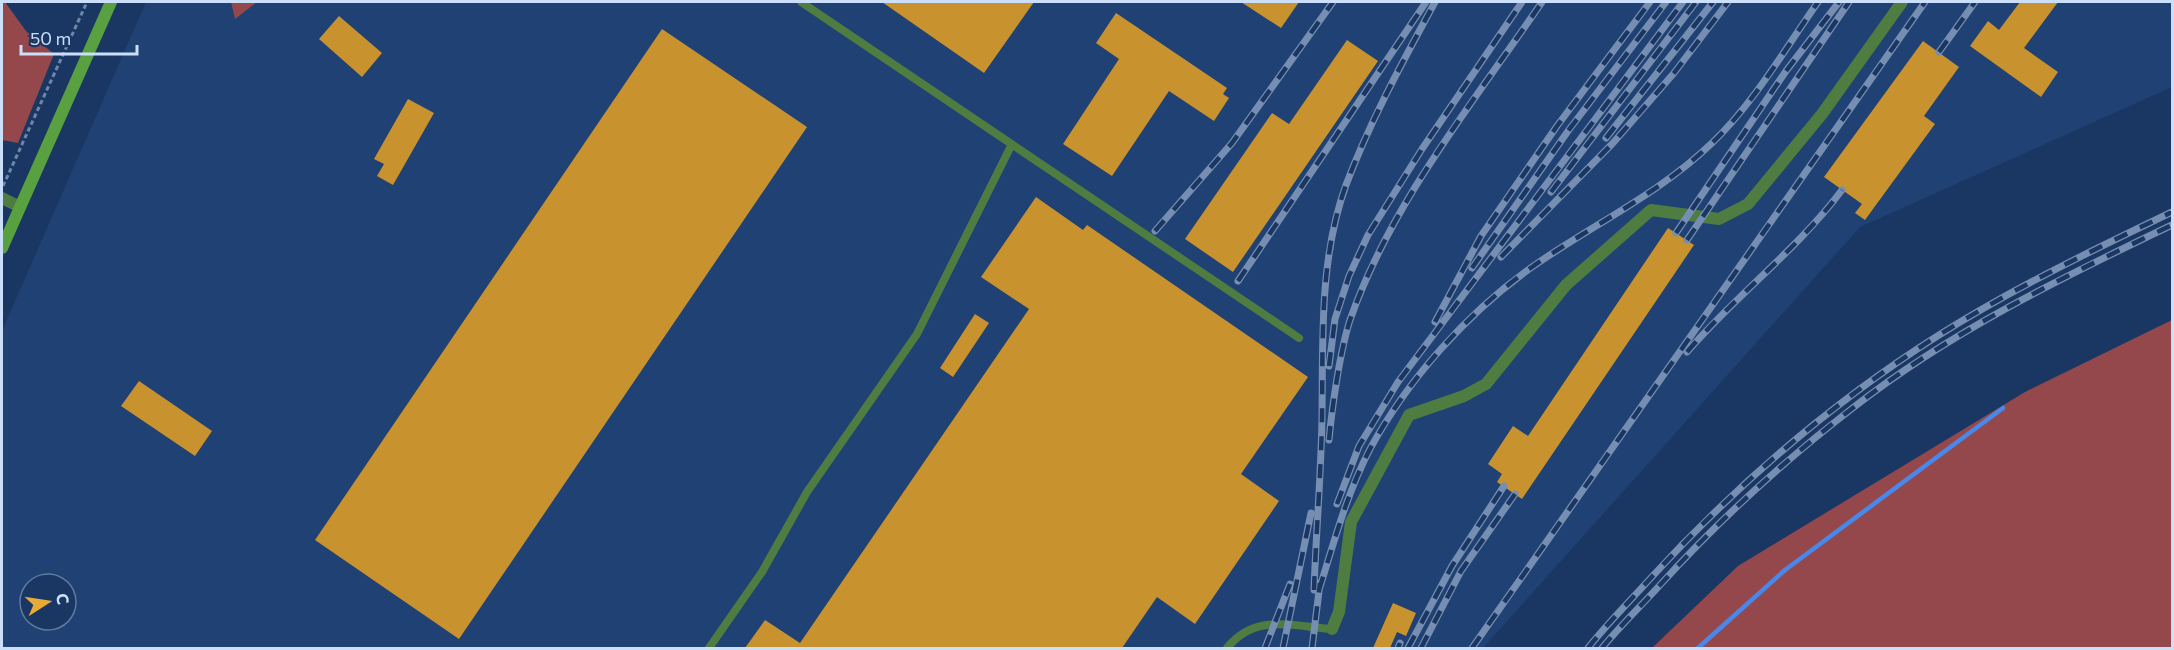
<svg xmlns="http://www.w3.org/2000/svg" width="2174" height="650" viewBox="0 0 2174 650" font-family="Commissioner,sans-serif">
	<rect width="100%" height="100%" fill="#1a3763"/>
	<path fill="#204173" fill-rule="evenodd" d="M 146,2 L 2172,2 L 2172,87 L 1860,227 L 1483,648 L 2,648 L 2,331 ZM 30,584 L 66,584 L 66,620 L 30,620 Z"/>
	<path fill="#94484b" d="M 2,2 L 5,2 L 26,31 L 54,54 L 18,143 L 2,140 Z
		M 231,2 L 257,2 L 235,19 Z
		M 2172,320 L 2172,648 L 1652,648 L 1738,566 L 2025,392 Z"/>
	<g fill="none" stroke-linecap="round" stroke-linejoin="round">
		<path stroke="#4888ea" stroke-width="4.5" d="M 1698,648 L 1785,570 L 2003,408"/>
	</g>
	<path fill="#c8922e" d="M 882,2 L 1034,2 L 984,73 Z
		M 1241,2 L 1299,2 L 1281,28 Z
		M 2020,2 L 2058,2 L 2024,48 L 2058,72 L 2041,97 L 1970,46 L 1988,21 L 1999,30 Z
		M 1116,13 L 1227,88 L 1223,94 L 1229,98 L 1214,121 L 1169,91 L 1112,176 L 1063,144 L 1119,59 L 1096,43 Z
		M 339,16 L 382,53 L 362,77 L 319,39 Z
		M 662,29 L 807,127 L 459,639 L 315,540 Z
		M 1347,40 L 1378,61 L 1233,272 L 1185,239 L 1272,113 L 1289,124 Z
		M 1923,41 L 1959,67 L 1924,116 L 1935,124 L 1865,220 L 1855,213 L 1862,204 L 1824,177 Z
		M 408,99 L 434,113 L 393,185 L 377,176 L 384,164 L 374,159 Z
		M 1036,197 L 1083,230 L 1087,225 L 1308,377 L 1241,474 L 1279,501 L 1195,624 L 1157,597 L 1122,648 L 745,648 L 765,620 L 800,643 L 1029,309 L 981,277 Z
		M 1668,228 L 1694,245 L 1522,499 L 1497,482 L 1502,474 L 1488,464 L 1513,426 L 1528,436 Z
		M 975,314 L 989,323 L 953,377 L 940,368 Z
		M 139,381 L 212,431 L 195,456 L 121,406 Z
		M 1393,603 L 1416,613 L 1406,636 L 1397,632 L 1390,648 L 1373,648 Z"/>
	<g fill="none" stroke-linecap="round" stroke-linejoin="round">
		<path stroke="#6d86aa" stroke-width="3" stroke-dasharray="4.5 3" stroke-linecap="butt" d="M 3,186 L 87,2"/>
		<path stroke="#4f7c41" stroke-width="8" d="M 801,2 L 1299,338
			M 709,648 L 762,572 L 807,492 L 917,334 L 1012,144
			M 1227,648 C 1255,613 1291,626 1332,629"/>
		<path stroke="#4f7c41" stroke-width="12" d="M 2,198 L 20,207
			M 1332,629 L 1339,612 L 1351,522 L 1409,415 L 1464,396 L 1486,384 L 1566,285 L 1651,210 L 1719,219 L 1748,204 L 1822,114 L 1902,2"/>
		<path stroke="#58a040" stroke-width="12" d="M 2,248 L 111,2"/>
		<g stroke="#768eb1" stroke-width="7">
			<path id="rail" d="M 1939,52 L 1975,2
				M 1606,138 L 1713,2
				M 1551,192 L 1696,2
				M 1155,231 L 1232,143 L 1333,2
				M 1676,233 L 1786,71 L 1839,2
				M 1687,240 L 1849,2
				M 1501,257 L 1613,143 L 1674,73 L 1728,2
				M 1472,268 L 1568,131 L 1666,2
				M 1238,281 L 1426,2
				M 1435,322 L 1481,236 L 1557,126 L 1650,2
				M 1687,352 C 1736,295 1797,250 1842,190
				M 1329,366 L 1335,319 L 1349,276 L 1368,235 L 1422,149 L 1522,2
				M 1329,440 C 1332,407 1340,351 1350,320 C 1391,203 1473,103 1542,2
				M 1337,504 L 1359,446 L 1398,382 L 1683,2
				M 1314,590 C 1316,533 1321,476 1322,418 C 1323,341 1319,259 1346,185 C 1370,121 1403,61 1435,2
				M 1319,590 C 1334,542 1347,493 1370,449 C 1408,379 1467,313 1532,267 C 1592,225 1659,194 1712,143 C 1754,103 1785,49 1818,2
				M 1265,648 L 1290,584
				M 1283,648 L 1311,513
				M 1312,648 L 1320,583
				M 1398,648 L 1400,643
				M 1408,648 L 1452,566 L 1504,486
				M 1421,648 L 1461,571 L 1515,494
				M 1472,648 L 1925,2
				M 1588,648 C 1606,625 1628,603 1648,581 C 1734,487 1831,403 1939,335 C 2014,288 2093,250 2172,212
				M 1602,648 C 1620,626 1641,606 1660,585 C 1719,520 1785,460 1854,407 C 1950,332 2063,277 2172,225"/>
		</g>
		<use href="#rail" stroke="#1a3763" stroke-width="4.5" stroke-dasharray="14" stroke-linecap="butt"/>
	</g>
	<rect width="2174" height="650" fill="none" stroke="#ccdffa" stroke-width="6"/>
	<g transform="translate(48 602) rotate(78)"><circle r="28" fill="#1a3763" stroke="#617a9f" stroke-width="1.5"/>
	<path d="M0-4.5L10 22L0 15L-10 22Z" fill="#e9ab38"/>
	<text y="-9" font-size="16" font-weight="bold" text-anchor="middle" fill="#ccdffa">С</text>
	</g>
	<path d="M21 45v9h116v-9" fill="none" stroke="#ccdffa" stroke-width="3"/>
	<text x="30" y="45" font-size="18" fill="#ccdffa" stroke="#1a3763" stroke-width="4.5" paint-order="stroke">50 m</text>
</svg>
